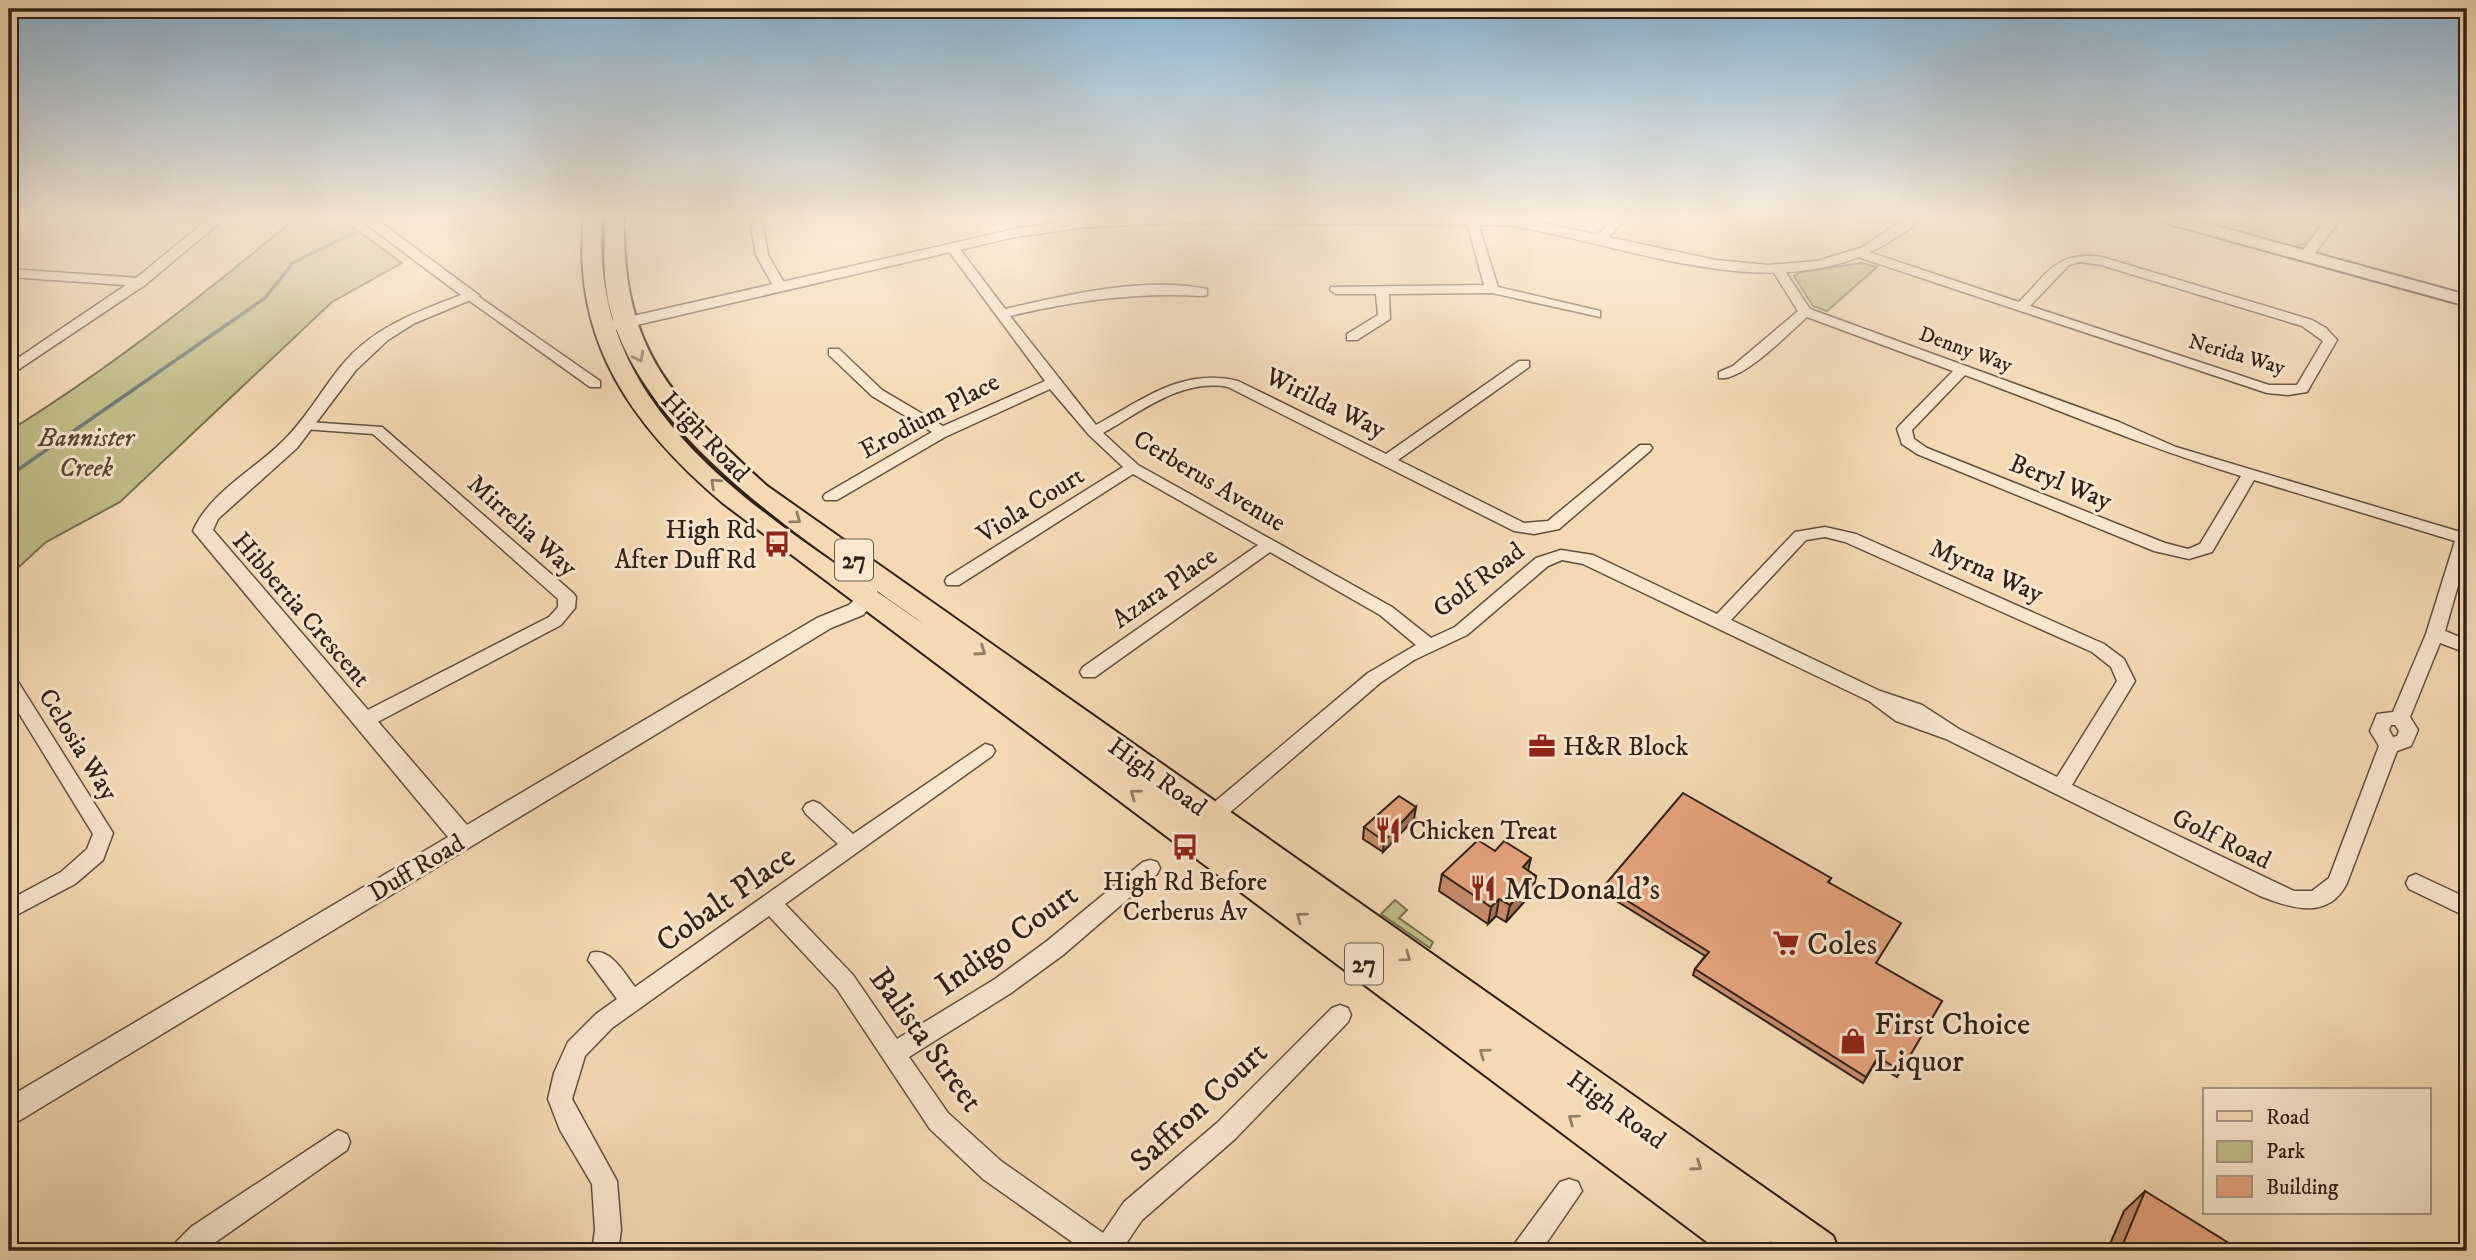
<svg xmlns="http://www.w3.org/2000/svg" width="2476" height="1260" viewBox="0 0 2476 1260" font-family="'IM FELL DW Pica',serif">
	<rect width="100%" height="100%" fill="#f4d9b4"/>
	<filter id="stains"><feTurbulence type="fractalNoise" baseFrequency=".00286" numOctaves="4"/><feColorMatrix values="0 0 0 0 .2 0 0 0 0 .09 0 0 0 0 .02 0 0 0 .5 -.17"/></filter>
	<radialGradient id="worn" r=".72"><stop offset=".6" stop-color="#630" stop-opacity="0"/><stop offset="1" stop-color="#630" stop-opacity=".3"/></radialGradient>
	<path fill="#c1be89" stroke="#787050" stroke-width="2" d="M 294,219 L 342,219 L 402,263 L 332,302 L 120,502 L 46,542 L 9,576 L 9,431 C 110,368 203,296 294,219 Z
		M 2183,219 L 2326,219 C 2313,238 2308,248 2284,247 Z
		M 1862,263 L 1877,267 L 1827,311 L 1813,306 L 1794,276 L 1801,272 Z
		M 1395,900 L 1407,910 L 1399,918 L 1433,942 L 1430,948 L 1381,914 Z"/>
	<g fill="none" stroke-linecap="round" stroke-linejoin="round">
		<path stroke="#737b78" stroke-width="3.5" d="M 9,476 L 265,298 L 293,263 L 357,231"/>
		<g stroke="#614f3f" stroke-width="3">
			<path id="minor" d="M 750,219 L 762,219 L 768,255 L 786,286 L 785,289 L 775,289 L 756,255 Z
				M 1466,219 L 1477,220 L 1498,287 L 1600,311 L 1600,317 L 1492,293 L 1389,294 L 1390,319 L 1357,340 L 1347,340 L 1347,334 L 1378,315 L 1376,294 L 1336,294 L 1330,290 L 1331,287 L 1484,285 Z
				M 1613,219 L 1626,219 L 1604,242 L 1596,242 L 1596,236 Z
				M 948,244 L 956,244 L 1005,309 C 1065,295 1145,276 1207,289 L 1207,295 L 1202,296 C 1136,292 1074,301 1010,316 L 1096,425 C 1142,400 1183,367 1238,381 L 1386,454 L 1519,361 L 1529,361 L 1529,367 L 1398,460 L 1524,523 L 1548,521 L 1640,445 L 1650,445 L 1652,448 L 1650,451 L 1559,529 L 1534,534 L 1514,531 L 1228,387 C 1182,378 1142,411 1103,433 L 1138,465 L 1392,607 L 1431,638 L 1455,627 L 1536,558 L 1561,550 L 1593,555 L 1717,614 L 1795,532 L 1825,527 L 1856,534 L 2104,644 L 2124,659 L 2135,681 L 2072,785 L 2294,891 L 2312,891 L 2329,878 L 2379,746 L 2370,731 L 2377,714 L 2393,712 L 2426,634 L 2455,541 L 2254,480 L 2212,552 L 2189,559 L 2154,551 L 1917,454 L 1902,444 L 1897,429 L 1899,426 L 1953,371 L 1807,317 C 1789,333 1742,382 1719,378 L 1719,372 L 1733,366 L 1798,311 L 1771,268 L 1773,265 L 1781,265 L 1810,309 L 2119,422 L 2176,447 L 2467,534 L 2467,554 L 2445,631 L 2467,640 L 2467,653 L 2440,643 L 2410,717 L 2418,730 L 2411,746 L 2397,751 L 2347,883 C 2328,921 2291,908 2260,896 L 1946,739 L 1896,721 L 1869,701 L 1583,564 L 1562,560 L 1548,566 L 1467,635 L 1414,660 L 1380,683 L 1213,827 L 1206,829 L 1199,827 L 1196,821 L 1199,815 L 1368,673 L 1416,645 L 1380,615 L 1270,552 L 1095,677 L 1083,677 L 1080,672 L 1083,667 L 1258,545 L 1133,474 L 959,585 L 947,585 L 945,581 L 947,577 L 1123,467 L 1089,435 L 1050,389 L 945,437 L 837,500 L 825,500 L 823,497 L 825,494 L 932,432 L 872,396 L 829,355 L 829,349 L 839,349 L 882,390 L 943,426 L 1045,381 L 948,250 ZM 1965,375 C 2057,409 2148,448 2241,476 L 2200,544 L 2188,549 L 2165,543 L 1927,448 L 1914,439 L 1912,430 ZM 1825,537 L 1845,542 L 2092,652 L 2111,667 L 2117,681 L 2057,777 L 1959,729 L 1922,705 L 1880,691 L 1731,620 L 1806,540 ZM 2391,725 L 2395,725 L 2399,731 L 2397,736 L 2393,737 L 2389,730 Z
				M 1858,251 L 1866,251 L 2019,302 C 2049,272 2056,251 2102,257 L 2312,320 L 2326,328 L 2337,340 L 2307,392 L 2288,395 L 2267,393 L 1858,257 ZM 2080,262 L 2101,265 L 2302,326 L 2323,341 L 2297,385 L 2269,385 L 2030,306 L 2069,265 Z
				M 9,269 L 140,278 L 146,282 L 140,286 L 9,277 Z
				M 472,292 L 600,381 L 600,387 L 590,387 L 467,299 L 467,293 Z
				M 308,422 L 382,427 L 573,593 L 576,597 L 575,608 L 561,625 L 370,726 L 356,726 L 354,721 L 356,716 L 549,617 L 558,607 L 558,599 L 373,434 L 303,429 L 303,423 Z
				M 9,676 L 15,677 L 113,833 L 103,860 L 75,884 L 9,919 L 9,900 L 61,872 L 87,849 L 93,834 L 9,697 Z
				M 985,744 L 992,746 L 995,751 L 992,756 L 785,904 L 853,975 L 897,1039 L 995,979 L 1047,941 L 1143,862 L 1150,860 L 1157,862 L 1160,868 L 1157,874 L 1063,955 L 1011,993 L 909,1057 L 948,1113 L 1001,1161 L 1103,1233 L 1124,1202 L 1217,1123 L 1332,1008 L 1340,1005 L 1348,1008 L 1351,1015 L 1348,1022 L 1235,1139 L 1142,1220 L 1121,1251 L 1085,1251 L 983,1179 L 930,1129 L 837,989 L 769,916 L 612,1028 L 585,1056 L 572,1099 L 617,1181 L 621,1230 L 618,1251 L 592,1251 L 595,1230 L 592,1184 L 560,1130 L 548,1099 L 554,1073 L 568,1042 L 596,1014 L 617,999 L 588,960 L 591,953 C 610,947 624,973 635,987 L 838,844 L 806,814 L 803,809 L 806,804 L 813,801 L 820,804 L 853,834 Z
				M 2416,874 L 2467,898 L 2467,917 L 2409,889 L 2406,883 L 2409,877 Z
				M 338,1130 L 347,1134 L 350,1142 L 347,1150 L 203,1251 L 172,1251 L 176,1242 L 191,1227 Z
				M 1569,1179 L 1578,1182 L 1582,1191 L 1541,1251 L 1512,1251 L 1516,1242 L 1560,1182 Z"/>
		</g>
		<g stroke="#614f3f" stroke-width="3">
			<path id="tertiary" d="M 208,219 L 224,219 L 145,285 L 9,376 L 9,364 L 135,279 Z
				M 359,219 L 376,219 L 480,296 L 415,323 L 388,340 L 356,370 L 297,448 L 218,519 L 213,530 L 467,825 L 817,618 L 849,605 L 858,596 L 861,577 L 875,577 L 878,598 L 863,615 L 831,628 L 9,1127 L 9,1097 L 448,837 L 193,531 C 209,493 254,470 283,441 C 306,419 322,389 342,365 C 373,327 417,312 461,295 Z
				M 1083,219 L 1523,219 L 1716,260 L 1768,265 L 1817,261 L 1863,247 L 1904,219 L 1921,219 C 1914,227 1904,232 1895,238 C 1782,314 1629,244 1507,225 L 1177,223 L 1087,227 L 1015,237 L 611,331 L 603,326 L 611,321 L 1015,229 Z
				M 2326,219 L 2340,219 L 2310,260 L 2300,260 L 2298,257 Z"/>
		</g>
		<g stroke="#302118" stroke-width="4">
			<path id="secondary" d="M 2164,219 L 2191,219 L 2467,295 L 2467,306 L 2166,223 Z"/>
		</g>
		<g stroke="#302118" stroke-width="4">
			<path id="primary" d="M 584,219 L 602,219 C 587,424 781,523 925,625 C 818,547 641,442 609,304 C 603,276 604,248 606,219 L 624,219 C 622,353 674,400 767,486 L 1833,1236 L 1839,1251 L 1783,1251 L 1770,1241 L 1774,1251 L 1719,1251 L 724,504 C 634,428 571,342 584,219 Z"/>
		</g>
		<use href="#minor" fill="#f8e6ce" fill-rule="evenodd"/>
		<use href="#tertiary" fill="#f8e6ce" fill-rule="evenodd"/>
		<use href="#secondary" fill="#f8e6ce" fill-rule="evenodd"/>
		<use href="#primary" fill="#f4d9b4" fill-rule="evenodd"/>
	</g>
	<path fill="#c68c6c" stroke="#302118" stroke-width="2" d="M 1414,819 L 1383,852 L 1363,839 L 1364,827 Z
		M 1495,851 L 1536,876 L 1532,893 L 1506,922 L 1496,916 L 1488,924 L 1439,891 L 1442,874 Z
		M 1831,878 L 1829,882 L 1876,963 L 1942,1001 L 1897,1077 L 1875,1063 L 1863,1083 L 1693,975 L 1695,969 L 1705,956 L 1602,892 L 1604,886 Z
		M 2145,1191 L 2224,1251 L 2107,1251 L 2124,1211 Z"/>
	<path fill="#a17258" stroke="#302118" stroke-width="2" d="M 1416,807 L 1414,819 L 1383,852 L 1384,841 Z
		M 1531,858 L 1527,875 L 1523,867 Z
		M 1536,876 L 1532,893 L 1506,922 L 1510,905 Z
		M 1499,899 L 1496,916 L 1488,924 L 1491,907 Z"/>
	<path fill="#e6a37d" stroke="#302118" stroke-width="2" d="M 1683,793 L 1831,878 L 1828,882 L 1901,923 L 1876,963 L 1942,1001 L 1901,1071 L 1878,1057 L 1866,1077 L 1695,969 L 1709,952 L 1604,886 Z
		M 1399,796 L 1416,807 L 1384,841 L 1364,827 Z
		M 1478,840 L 1495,851 L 1504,841 L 1531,858 L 1523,867 L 1536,876 L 1510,905 L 1499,899 L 1491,907 L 1442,874 Z
		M 2145,1191 L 2227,1242 L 2224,1251 L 2120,1251 Z"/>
	<defs><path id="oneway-chevron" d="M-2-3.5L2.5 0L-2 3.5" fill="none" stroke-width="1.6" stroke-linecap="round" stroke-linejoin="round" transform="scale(1.75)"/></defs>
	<g stroke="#927d66">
		<use href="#oneway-chevron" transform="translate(639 357) rotate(62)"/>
		<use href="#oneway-chevron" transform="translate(715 483) rotate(-138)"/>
		<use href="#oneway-chevron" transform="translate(796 519) rotate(36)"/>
		<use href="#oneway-chevron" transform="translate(981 651) rotate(35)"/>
		<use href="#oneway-chevron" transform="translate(1135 794) rotate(-143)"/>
		<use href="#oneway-chevron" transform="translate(1301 917) rotate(-143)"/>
		<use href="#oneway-chevron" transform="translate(1406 957) rotate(36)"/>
		<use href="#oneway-chevron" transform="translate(1484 1053) rotate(-144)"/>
		<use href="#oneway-chevron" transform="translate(1573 1119) rotate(-144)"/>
		<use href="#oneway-chevron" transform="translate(1697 1166) rotate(35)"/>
	</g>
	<linearGradient id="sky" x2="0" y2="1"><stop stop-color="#8bb5d5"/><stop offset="0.55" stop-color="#faeedd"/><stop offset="1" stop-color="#faeedd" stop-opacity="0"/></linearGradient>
	<rect width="2476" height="396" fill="url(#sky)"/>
	<defs>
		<g id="bus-bare" transform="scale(2.1)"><path d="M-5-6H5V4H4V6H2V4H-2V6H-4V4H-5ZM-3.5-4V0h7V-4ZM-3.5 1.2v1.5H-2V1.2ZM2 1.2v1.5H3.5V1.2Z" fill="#8f2418" stroke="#f8e6ce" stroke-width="2.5" paint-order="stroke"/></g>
		<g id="office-bare" transform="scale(2.1)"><path d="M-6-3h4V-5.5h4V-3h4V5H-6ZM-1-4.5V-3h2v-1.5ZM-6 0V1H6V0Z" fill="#8f2418" stroke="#f8e6ce" stroke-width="2.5" paint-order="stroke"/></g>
		<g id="restaurant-bare" transform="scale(2.1)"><path d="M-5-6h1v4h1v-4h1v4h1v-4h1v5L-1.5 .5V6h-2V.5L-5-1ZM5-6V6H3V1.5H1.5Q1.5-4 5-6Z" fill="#8f2418" stroke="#f8e6ce" stroke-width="2.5" paint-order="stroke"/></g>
		<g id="supermarket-bare" transform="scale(2.1)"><path d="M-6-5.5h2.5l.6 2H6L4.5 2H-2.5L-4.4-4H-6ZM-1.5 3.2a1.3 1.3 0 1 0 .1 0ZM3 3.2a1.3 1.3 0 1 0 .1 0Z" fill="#8f2418" stroke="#f8e6ce" stroke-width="2.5" paint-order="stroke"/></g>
		<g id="shop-bare" transform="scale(2.1)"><path d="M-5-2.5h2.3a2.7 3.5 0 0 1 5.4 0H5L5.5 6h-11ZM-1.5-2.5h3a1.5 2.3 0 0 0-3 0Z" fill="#8f2418" stroke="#f8e6ce" stroke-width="2.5" paint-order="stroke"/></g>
	</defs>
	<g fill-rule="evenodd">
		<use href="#bus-bare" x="777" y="544"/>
		<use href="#office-bare" x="1542" y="746"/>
		<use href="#restaurant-bare" x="1388" y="830"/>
		<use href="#bus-bare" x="1185" y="847"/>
		<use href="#restaurant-bare" x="1483" y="888"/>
		<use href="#supermarket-bare" x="1786" y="943"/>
		<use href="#shop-bare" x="1853" y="1041"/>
	</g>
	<g text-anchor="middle" stroke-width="6" stroke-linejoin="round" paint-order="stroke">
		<g font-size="21" fill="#302118" stroke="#f8e6ce">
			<text transform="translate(1966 349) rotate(20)" y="7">Denny Way</text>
			<text transform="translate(2237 354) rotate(16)" y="7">Nerida Way</text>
		</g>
		<g fill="#f8e6ce" stroke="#6c5c4f" stroke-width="2">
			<rect x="835" y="539.5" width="38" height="41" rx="5"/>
			<rect x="1345" y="943.5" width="38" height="41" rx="5"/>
		</g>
		<g font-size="24" font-weight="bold" fill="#302118">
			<text x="854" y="568">27</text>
			<text x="1364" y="972">27</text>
		</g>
		<g font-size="26" fill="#302118" stroke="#f8e6ce">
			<text transform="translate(1326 402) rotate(26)" y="9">Wirilda Way</text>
			<text transform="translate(929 415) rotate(-28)" y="9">Erodium Place</text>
			<text transform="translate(706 436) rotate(46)" y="9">High Road</text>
			<text transform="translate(1210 480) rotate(31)" y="9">Cerberus Avenue</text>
			<text transform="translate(2061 481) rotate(22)" y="9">Beryl Way</text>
			<text transform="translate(1030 504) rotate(-32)" y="9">Viola Court</text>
			<text transform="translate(523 525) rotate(42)" y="9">Mirrelia Way</text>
			<text transform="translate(1987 570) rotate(24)" y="9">Myrna Way</text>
			<text transform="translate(1478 579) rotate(-37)" y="9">Golf Road</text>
			<text transform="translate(1164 587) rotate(-35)" y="9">Azara Place</text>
			<text transform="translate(302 609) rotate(49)" y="9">Hibbertia Crescent</text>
			<text transform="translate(79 744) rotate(58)" y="9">Celosia Way</text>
			<text transform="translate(1158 776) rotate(36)" y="9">High Road</text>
			<text transform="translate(2222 838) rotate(26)" y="9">Golf Road</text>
			<text transform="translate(416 867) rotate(-31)" y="9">Duff Road</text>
			<text transform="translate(1617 1109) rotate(36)" y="9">High Road</text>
		</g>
		<g font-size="26" font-style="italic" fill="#544834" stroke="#f8e6ce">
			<text x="86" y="446">Bannister<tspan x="86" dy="30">Creek</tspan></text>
		</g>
		<g font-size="26" fill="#302118" stroke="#f8e6ce" text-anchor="start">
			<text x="756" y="538" text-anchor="end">High Rd<tspan x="756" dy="30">After Duff Rd</tspan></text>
			<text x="1563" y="755">H&amp;R Block</text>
			<text x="1409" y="839">Chicken Treat</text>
			<text x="1185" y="890" text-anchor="middle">High Rd Before<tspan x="1185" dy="30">Cerberus Av</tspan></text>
		</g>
		<g font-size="32" fill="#302118" stroke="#f8e6ce" text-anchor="start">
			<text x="1504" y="899">McDonald's</text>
			<text x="1807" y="954">Coles</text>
			<text x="1874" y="1034">First Choice<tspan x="1874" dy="37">Liquor</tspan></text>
		</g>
		<g font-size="32" fill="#302118" stroke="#f8e6ce">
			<text transform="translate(725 898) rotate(-35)" y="11">Cobalt Place</text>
			<text transform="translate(1006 939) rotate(-36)" y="11">Indigo Court</text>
			<text transform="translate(927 1039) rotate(54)" y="11">Balista Street</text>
			<text transform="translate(1198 1106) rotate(-43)" y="11">Saffron Court</text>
		</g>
	</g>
	<rect width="2476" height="1260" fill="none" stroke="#f4d9b4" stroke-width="35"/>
	<rect x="10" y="10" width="2455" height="1239" fill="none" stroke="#302118" stroke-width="3.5"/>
	<rect x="18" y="18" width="2441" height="1225" fill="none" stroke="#302118" stroke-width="2"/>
	<rect x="2203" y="1088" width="228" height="126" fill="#f8e6ce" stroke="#a89785" stroke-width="2"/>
	<rect x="2217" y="1111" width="35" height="10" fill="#f4d9b4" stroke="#a89785" stroke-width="2"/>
	<text x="2266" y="1124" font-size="21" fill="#302118">Road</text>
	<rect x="2217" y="1141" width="35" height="21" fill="#c1be89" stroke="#a89785" stroke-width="2"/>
	<text x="2266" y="1158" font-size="21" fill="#302118">Park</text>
	<rect x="2217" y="1176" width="35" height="21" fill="#e6a37d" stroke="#a89785" stroke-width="2"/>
	<text x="2266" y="1194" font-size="21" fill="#302118">Building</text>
	<rect width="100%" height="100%" filter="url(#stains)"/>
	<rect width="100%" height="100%" fill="url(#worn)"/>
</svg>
